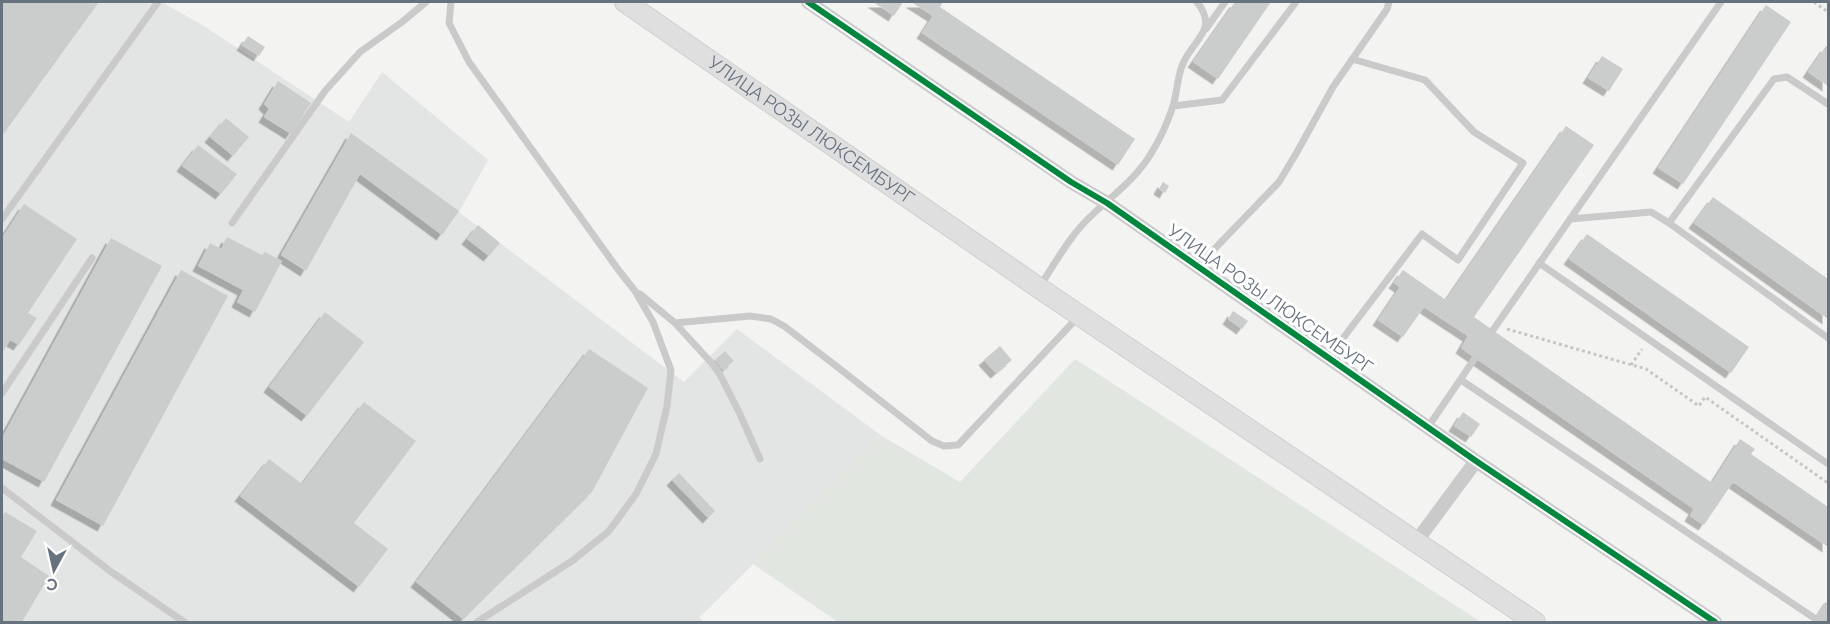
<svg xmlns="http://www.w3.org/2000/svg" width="1830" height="624" viewBox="0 0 1830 624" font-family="Raleway,sans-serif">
	<defs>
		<filter id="shadow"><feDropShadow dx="-5.5" dy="5.5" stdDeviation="0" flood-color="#0004"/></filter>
	</defs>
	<rect width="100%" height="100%" fill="#f3f4f2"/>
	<path fill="#e3e5e5" d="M 2,2 L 165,2 L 165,4 L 204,26 L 349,122 L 382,72 L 488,160 L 459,212 L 684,382 L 737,329 L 882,436 L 699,618 L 704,622 L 2,622 Z"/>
	<path fill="#e2e6e1" d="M 1075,359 L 1481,622 L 838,622 L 753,564 L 882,436 L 960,482 Z"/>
	<path fill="#cbcdcd" filter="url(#shadow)" d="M 2,2 L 99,2 L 2,136 Z
		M 873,2 L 903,2 L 894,16 Z
		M 911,2 L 943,2 L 940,7 L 1135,139 L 1118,165 L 922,33 L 933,16 Z
		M 1235,2 L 1271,2 L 1218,79 L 1193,62 Z
		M 1766,5 L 1791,22 L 1683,184 L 1658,168 Z
		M 248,36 L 265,47 L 259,56 L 242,45 Z
		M 1826,46 L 1828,48 L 1828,86 L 1808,72 Z
		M 1602,56 L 1623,69 L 1609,91 L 1588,78 Z
		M 278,81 L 311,103 L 291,134 L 264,117 L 269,109 L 264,104 Z
		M 226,118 L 249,137 L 233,156 L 210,137 Z
		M 1566,126 L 1594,145 L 1474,317 L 1712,483 L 1740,439 L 1755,449 L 1751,454 L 1828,507 L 1828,547 L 1733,482 L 1704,525 L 1690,516 L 1694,509 L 1461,348 L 1468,336 L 1424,307 L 1403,337 L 1378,320 L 1400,287 L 1394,283 L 1403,270 L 1446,300 Z
		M 351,133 L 459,211 L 442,235 L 360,174 L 306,271 L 281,255 Z
		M 198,145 L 237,174 L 221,194 L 182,166 Z
		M 1163,182 L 1169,186 L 1165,193 L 1159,189 Z
		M 1713,197 L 1828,279 L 1828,319 L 1694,223 Z
		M 24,204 L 77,239 L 28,313 L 37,318 L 19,345 L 10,340 L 2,353 L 2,238 Z
		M 478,225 L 500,243 L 489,256 L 467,239 Z
		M 1587,234 L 1749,347 L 1731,373 L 1569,259 Z
		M 227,237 L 262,255 L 265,252 L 282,261 L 255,312 L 237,302 L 243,290 L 198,266 L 210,243 L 221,249 Z
		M 111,238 L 162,266 L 44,482 L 2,459 L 2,438 Z
		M 181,270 L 228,296 L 103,526 L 56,500 Z
		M 1233,311 L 1248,321 L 1242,329 L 1228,319 Z
		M 325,312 L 364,342 L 307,416 L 269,387 Z
		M 1000,346 L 1012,360 L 996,373 L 984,360 Z
		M 589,349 L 648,388 L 592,492 L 463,619 L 416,582 Z
		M 725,351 L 734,361 L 723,370 L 715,360 Z
		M 364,402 L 416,441 L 354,523 L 388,549 L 359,587 L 240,496 L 269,459 L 302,484 Z
		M 1463,412 L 1480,424 L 1471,437 L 1454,426 Z
		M 679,473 L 715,511 L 708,518 L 672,480 Z
		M 5,512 L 37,531 L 21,557 L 49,576 L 22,622 L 2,622 L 2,517 Z"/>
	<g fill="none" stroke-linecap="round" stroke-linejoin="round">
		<g stroke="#cfd0d0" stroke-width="22">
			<g id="secondary">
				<path id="s1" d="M 625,2 L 1039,288 L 1535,622"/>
			</g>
		</g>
		<path stroke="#c7c7c8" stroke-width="3" stroke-dasharray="3 3" stroke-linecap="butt" d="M 1814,2 L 1828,12
			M 1507,329 L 1646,369 L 1699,406 L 1705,397 L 1828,483
			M 1631,365 L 1642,349"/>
		<path stroke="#cacacb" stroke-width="7" d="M 451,2 L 449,23 L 469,62 L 617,268 L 635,291 L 653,322 L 671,370 L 667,406 L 656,454 L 636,494 L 609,531 L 572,561 L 477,622
			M 1206,29 L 1225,2
			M 1173,106 L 1222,100 L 1296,2
			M 2,219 L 158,2
			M 1570,219 L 1651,212 L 1669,223 L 1828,338
			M 232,223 L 325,91 L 360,52 L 402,22 L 426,2
			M 1669,223 L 1774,79 L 1787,77 L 1828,104
			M 1539,263 L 1828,464
			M 1198,266 L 1279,182 L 1297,152 L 1333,87 L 1387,9 L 1389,2
			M 1040,286 C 1056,262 1070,235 1092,215 C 1113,195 1137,178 1152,152 C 1160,139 1168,121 1173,106 C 1177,93 1177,79 1182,66 C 1191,40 1220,31 1197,2
			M 640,294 L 675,323 L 717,369 L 739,412 L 760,459
			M 675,323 L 750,316 L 771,319 L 784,326 L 831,362 L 932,441 L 944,446 L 958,445 L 1078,317
			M 1493,330 L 1721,2
			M 1328,358 L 1422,234 L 1458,260 L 1523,163 L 1474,132 L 1425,80 L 1352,59
			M 1461,380 L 1820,622
			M 2,393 L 92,258
			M 1428,427 L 1475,358
			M 2,488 L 110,571 L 184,622"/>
		<path stroke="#cacacb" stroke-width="14" d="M 808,2 L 1071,182 L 1107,203 L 1476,461 L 1715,622
			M 1416,542 L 1476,461
			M 1820,622 L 1828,609"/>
		<use href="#secondary" stroke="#dfdfdf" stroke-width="20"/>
		<g stroke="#fff" stroke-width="10">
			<path id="cycleway" d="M 808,2 L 1071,182 L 1107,203 L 1476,461 L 1715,622"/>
		</g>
		<use href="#cycleway" stroke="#00873e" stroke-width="6"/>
	</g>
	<g text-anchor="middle" stroke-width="6" stroke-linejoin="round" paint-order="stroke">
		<g font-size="18" fill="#67727f" stroke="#fff">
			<text dy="6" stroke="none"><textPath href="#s1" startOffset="226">УЛИЦА РОЗЫ ЛЮКСЕМБУРГ</textPath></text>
			<text transform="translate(1270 299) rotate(35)" y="6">УЛИЦА РОЗЫ ЛЮКСЕМБУРГ</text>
		</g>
	</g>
	<rect width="1830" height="624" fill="none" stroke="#67727f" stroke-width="6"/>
	<g transform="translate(54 570) rotate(188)" stroke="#ffffff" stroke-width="4.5" paint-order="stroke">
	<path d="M0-4.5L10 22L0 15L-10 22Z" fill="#67727f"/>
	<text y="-9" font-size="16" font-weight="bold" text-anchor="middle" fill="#67727f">С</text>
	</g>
</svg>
